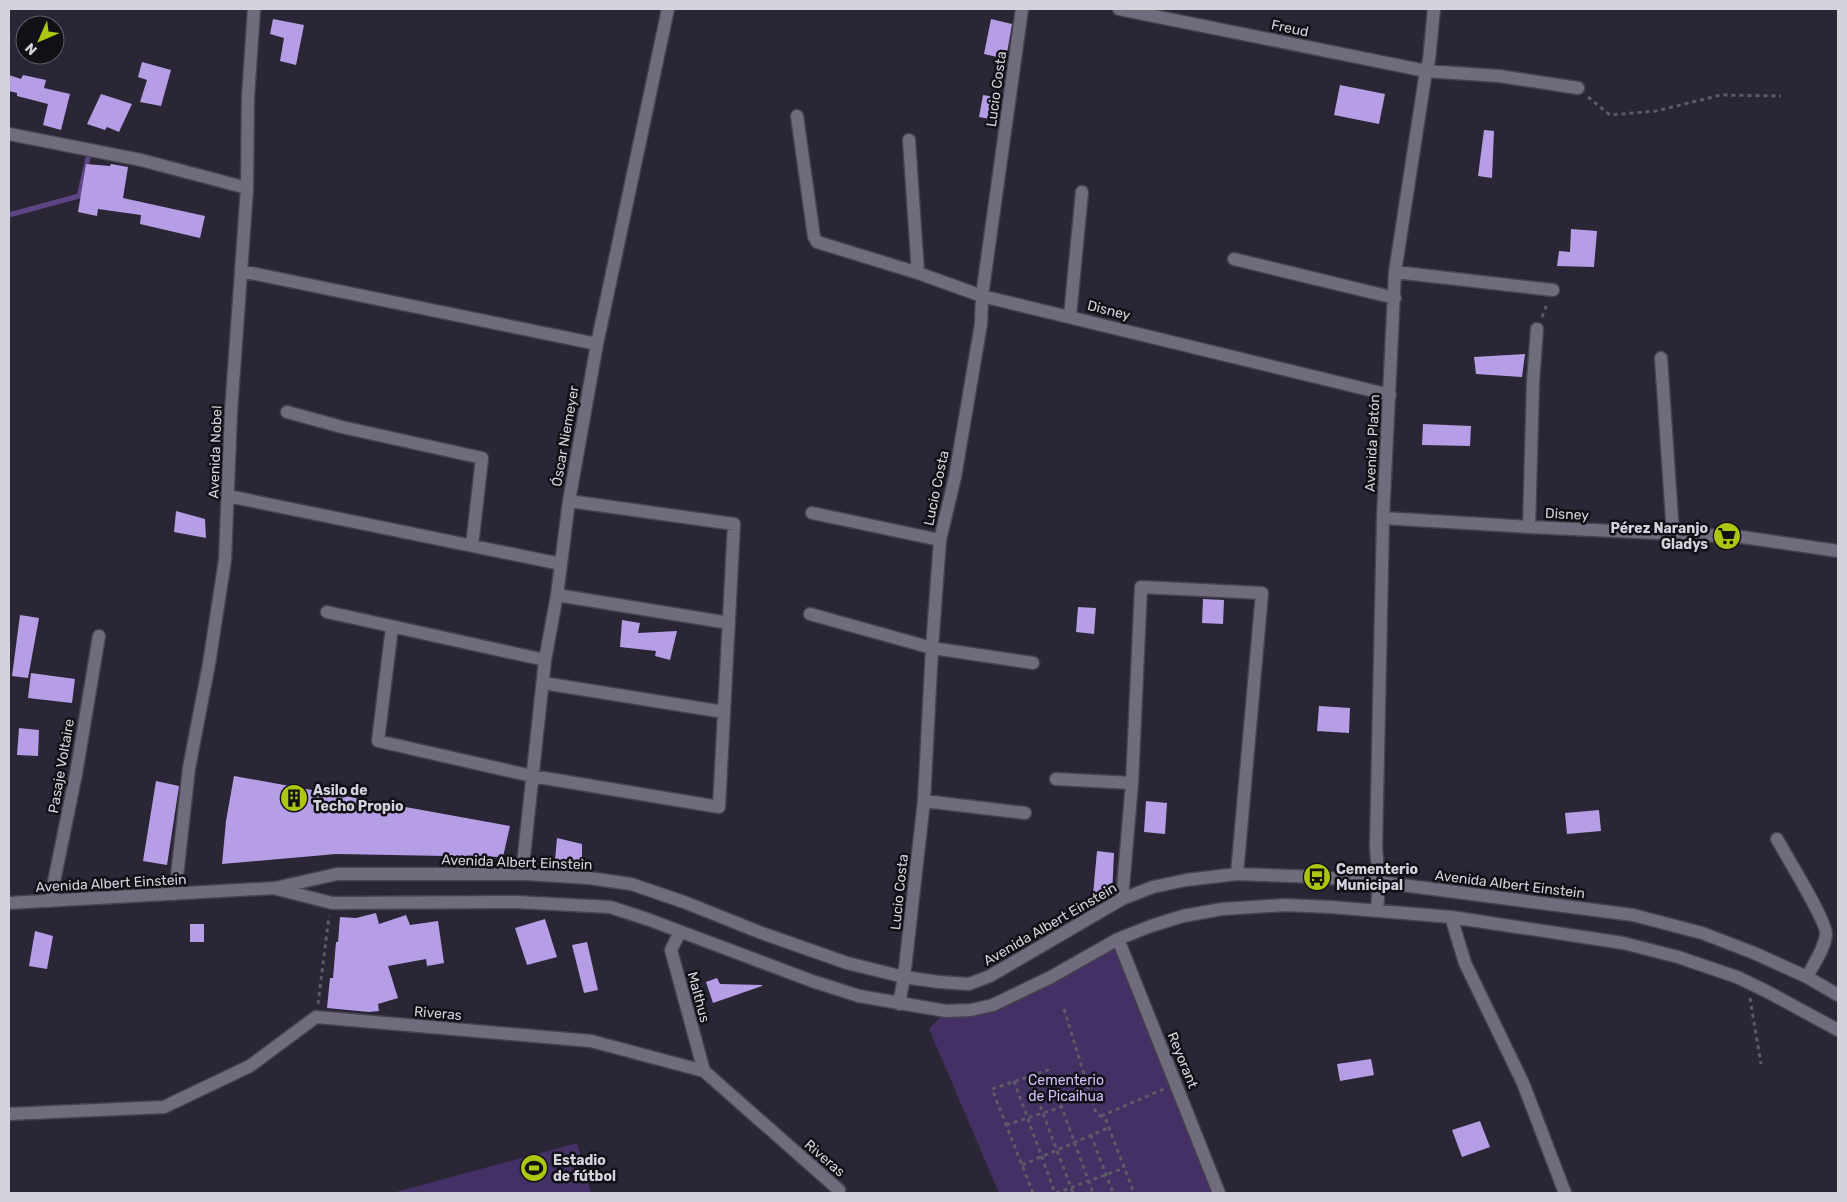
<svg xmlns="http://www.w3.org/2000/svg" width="1847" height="1202" viewBox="0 0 1847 1202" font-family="Rubik,sans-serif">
	<rect width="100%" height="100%" fill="#2a2635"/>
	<path fill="#433064" d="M 1118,939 L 1218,1193 L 999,1193 L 929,1029 L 946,1011 L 971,1010 Z
		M 577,1143 L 591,1193 L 392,1193 Z"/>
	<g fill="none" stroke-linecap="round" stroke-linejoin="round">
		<path stroke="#5d4586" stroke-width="5" d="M 9,215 L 79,196 L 88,158"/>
	</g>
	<path fill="#b59ee6" d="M 273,19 L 304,25 L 296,65 L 280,61 L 284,38 L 270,34 Z
		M 991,19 L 1012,24 L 1006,59 L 984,54 Z
		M 142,62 L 171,70 L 161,106 L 140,102 L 147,80 L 138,77 Z
		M 9,75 L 21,79 L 23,75 L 46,80 L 44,88 L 70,94 L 61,130 L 43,125 L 48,104 L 17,96 L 17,93 L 9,91 Z
		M 1340,85 L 1385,94 L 1379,124 L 1334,115 Z
		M 101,94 L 132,104 L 119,132 L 107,127 L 105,130 L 87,124 Z
		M 983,95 L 1000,98 L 996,120 L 979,117 Z
		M 1484,130 L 1494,131 L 1492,178 L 1478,176 Z
		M 86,164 L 110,166 L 111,164 L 128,167 L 123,198 L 205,216 L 200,238 L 140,224 L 141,215 L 98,209 L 97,216 L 78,212 Z
		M 1571,229 L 1597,231 L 1594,267 L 1557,266 L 1559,251 L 1570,252 Z
		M 1525,354 L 1522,377 L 1476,374 L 1474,357 Z
		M 1423,424 L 1471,426 L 1470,446 L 1422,445 Z
		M 176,511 L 205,519 L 206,538 L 174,532 Z
		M 1203,599 L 1224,600 L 1223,624 L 1202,623 Z
		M 1078,607 L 1096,608 L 1094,634 L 1076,632 Z
		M 20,615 L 39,618 L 28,678 L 12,676 Z
		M 622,620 L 640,623 L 638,633 L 677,631 L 670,660 L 655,656 L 656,651 L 620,647 Z
		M 31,673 L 75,679 L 72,703 L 28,698 Z
		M 1319,706 L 1350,708 L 1349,733 L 1317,731 Z
		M 19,728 L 39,730 L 38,756 L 17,755 Z
		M 234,776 L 510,826 L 503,857 L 336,854 L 222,864 L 226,821 Z
		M 156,781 L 179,786 L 167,865 L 143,861 Z
		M 1146,801 L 1167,803 L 1165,834 L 1144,832 Z
		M 1599,810 L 1601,831 L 1567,834 L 1565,813 Z
		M 557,838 L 582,844 L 582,865 L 555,860 Z
		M 1097,851 L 1114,853 L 1112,895 L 1092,905 Z
		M 376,913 L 379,924 L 406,915 L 410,925 L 438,921 L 444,963 L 427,966 L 426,959 L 388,966 L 398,998 L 378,1004 L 379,1011 L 369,1012 L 327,1008 L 330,978 L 333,978 L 336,942 L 338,942 L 340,917 L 356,918 Z
		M 545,919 L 557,957 L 527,965 L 515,928 Z
		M 190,924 L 204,924 L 204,942 L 190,942 Z
		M 35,931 L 53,936 L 47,969 L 29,966 Z
		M 587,942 L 598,990 L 584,993 L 572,945 Z
		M 717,978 L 720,984 L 762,985 L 762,986 L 713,1003 L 706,982 Z
		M 1371,1059 L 1374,1075 L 1340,1081 L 1337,1064 Z
		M 1480,1121 L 1490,1147 L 1462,1157 L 1452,1130 Z"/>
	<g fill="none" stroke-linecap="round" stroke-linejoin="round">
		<g stroke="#45424e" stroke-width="15">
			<path id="minor" d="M 1119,9 L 1426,71 L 1499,76 L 1578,88
				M 797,116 L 814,237 L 817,242 L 918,273 L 982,296 L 1390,395
				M 9,134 L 141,160 L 247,188
				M 909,140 L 918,273
				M 1234,259 L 1395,298
				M 241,271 L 597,344
				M 1395,272 L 1553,290
				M 1070,316 L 1082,192
				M 1661,358 L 1673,534
				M 287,412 L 342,427 L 482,458 L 472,546
				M 228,496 L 561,564
				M 812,513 L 940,540
				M 1383,518 L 1529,527 L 1742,537 L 1838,551
				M 1529,527 L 1533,382 L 1537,329
				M 557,595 L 729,623
				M 327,612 L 545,660
				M 810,614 L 932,648 L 1033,663
				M 392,627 L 378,741 L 532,776 L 719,807 L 734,524 L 569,501
				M 543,683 L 724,712
				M 1056,779 L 1132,783
				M 924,801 L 1025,813
				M 1777,839 C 1785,854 1828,923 1826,935 C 1824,950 1813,965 1807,977
				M 522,874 L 545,660 L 557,595 L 569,501 L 597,344 L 668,9
				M 277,889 L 332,903 L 516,902 L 610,907 L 647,919 L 812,981 L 859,996 L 946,1011 L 971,1010 L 993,1005 L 1051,977 L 1118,939 L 1151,926 L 1183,916 L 1222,909 L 1285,905 L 1331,907 L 1451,917 L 1623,943 L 1678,957 L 1737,977 L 1766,991 L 1838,1030
				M 175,894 L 189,768 L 209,664 L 225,560 L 231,412 L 247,188 L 248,97 L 254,9
				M 1122,899 L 1132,783 L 1141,587 L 1262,593 L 1237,874
				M 50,901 L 76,774 L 99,636
				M 9,903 L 275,888 L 337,874 L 526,874 L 589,878 L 631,884 L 684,902 L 759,932 L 847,963 L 904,977 L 939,982 L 969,984 L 990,976 L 1122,899 L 1153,887 L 1186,880 L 1237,874 L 1317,877 L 1379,882 L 1633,915 L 1702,933 L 1754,953 L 1807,977 L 1838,995
				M 1377,911 L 1379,882 L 1376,848 L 1383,518 L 1395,272 L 1426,71 L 1429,60 L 1434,9
				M 1451,917 L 1465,963 L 1523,1083 L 1565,1193
				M 680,932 L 671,950 L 704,1071
				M 1118,939 L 1219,1193
				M 899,1004 L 904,977 L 924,801 L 932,648 L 940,540 L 955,477 L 981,324 L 982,296 L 1022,9
				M 9,1114 L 164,1107 L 250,1066 L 316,1017 L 591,1041 L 704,1071 L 839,1190 L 838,1193"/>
		</g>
		<path stroke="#5d5a67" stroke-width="3" stroke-dasharray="4 4" stroke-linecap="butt" d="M 1588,97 L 1610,115 L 1656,111 L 1721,95 L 1781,96
			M 1542,317 L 1547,304
			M 1750,998 L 1761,1064
			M 318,1004 L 329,916
			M 1064,1009 L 1096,1113 L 1106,1120 L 1134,1193
			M 1029,1076 L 1073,1193
			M 1014,1081 L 1055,1193
			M 1101,1116 L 1164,1089
			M 1006,1125 L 1061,1107
			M 1091,1135 L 1113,1193
			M 1022,1165 L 1108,1128
			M 1033,1193 L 992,1089 L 1048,1070 L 1093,1193
			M 1056,1193 L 1124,1168"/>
		<use href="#minor" stroke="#716c7d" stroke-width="12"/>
	</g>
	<defs>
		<g id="supermarket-disc" transform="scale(1.4375)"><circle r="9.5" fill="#acc611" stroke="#121017"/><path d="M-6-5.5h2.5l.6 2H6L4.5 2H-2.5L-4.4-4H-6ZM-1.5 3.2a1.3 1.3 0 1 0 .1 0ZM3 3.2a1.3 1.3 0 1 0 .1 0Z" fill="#111"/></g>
		<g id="building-disc" transform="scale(1.4375)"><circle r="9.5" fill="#acc611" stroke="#121017"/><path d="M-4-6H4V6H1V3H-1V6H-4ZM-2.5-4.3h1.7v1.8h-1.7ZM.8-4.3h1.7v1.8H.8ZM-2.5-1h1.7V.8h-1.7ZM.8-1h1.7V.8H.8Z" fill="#111"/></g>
		<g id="bus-disc" transform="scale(1.4375)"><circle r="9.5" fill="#acc611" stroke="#121017"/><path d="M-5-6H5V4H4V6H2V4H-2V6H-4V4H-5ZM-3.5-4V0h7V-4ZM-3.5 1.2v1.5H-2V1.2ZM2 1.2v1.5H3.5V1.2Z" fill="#111"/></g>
		<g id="stadium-disc" transform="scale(1.4375)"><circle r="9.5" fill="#acc611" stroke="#121017"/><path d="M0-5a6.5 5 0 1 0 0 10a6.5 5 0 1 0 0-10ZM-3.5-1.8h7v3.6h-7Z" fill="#111"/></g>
	</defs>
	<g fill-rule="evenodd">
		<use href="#supermarket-disc" x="1727" y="536"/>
		<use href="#building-disc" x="294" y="798"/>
		<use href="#bus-disc" x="1317" y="877"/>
		<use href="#stadium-disc" x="534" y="1168"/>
	</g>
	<g text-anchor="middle" stroke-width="5" stroke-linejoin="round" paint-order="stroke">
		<g font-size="14" fill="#d4d2db" stroke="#121017">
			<text transform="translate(1290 28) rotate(12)" y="5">Freud</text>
			<text transform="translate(996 89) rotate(-82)" y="5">Lucio Costa</text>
			<text transform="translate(1109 310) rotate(14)" y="5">Disney</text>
			<text transform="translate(565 436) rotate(-80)" y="5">Óscar Niemeyer</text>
			<text transform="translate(1372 443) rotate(-87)" y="5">Avenida Platón</text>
			<text transform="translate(215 452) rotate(-88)" y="5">Avenida Nobel</text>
			<text transform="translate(936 488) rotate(-78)" y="5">Lucio Costa</text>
			<text transform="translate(1567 514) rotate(3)" y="5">Disney</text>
			<text transform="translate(61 766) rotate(-80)" y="5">Pasaje Voltaire</text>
			<text transform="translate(517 862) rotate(2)" y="5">Avenida Albert Einstein</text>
			<text transform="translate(111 883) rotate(-3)" y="5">Avenida Albert Einstein</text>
			<text transform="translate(1510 884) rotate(7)" y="5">Avenida Albert Einstein</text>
			<text transform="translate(899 892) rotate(-84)" y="5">Lucio Costa</text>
			<text transform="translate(1050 924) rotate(-30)" y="5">Avenida Albert Einstein</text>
			<text transform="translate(699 997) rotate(75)" y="5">Malthus</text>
			<text transform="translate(438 1013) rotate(5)" y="5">Riveras</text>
			<text transform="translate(1183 1060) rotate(68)" y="5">Reyorant</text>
			<text transform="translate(825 1158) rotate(41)" y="5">Riveras</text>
		</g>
		<g font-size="14" font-weight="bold" fill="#d4d2db" stroke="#121017" text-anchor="start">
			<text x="1708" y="533" text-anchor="end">Pérez Naranjo<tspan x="1708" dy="16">Gladys</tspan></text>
			<text x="313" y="795">Asilo de<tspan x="313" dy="16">Techo Propio</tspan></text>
			<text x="1336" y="874">Cementerio<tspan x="1336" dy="16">Municipal</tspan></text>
			<text x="553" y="1165">Estadio<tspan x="553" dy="16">de fútbol</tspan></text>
		</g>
		<g font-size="14" fill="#d1bff9" stroke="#121017">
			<text x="1066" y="1085">Cementerio<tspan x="1066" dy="16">de Picaihua</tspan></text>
		</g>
	</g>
	<rect width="1847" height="1202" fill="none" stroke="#d4d2db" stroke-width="20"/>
	<g transform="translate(40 40) rotate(225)"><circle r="24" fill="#121017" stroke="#605e65"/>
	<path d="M0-4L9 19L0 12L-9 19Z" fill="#acc611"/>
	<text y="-8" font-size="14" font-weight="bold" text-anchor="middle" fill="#d4d2db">N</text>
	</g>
</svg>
